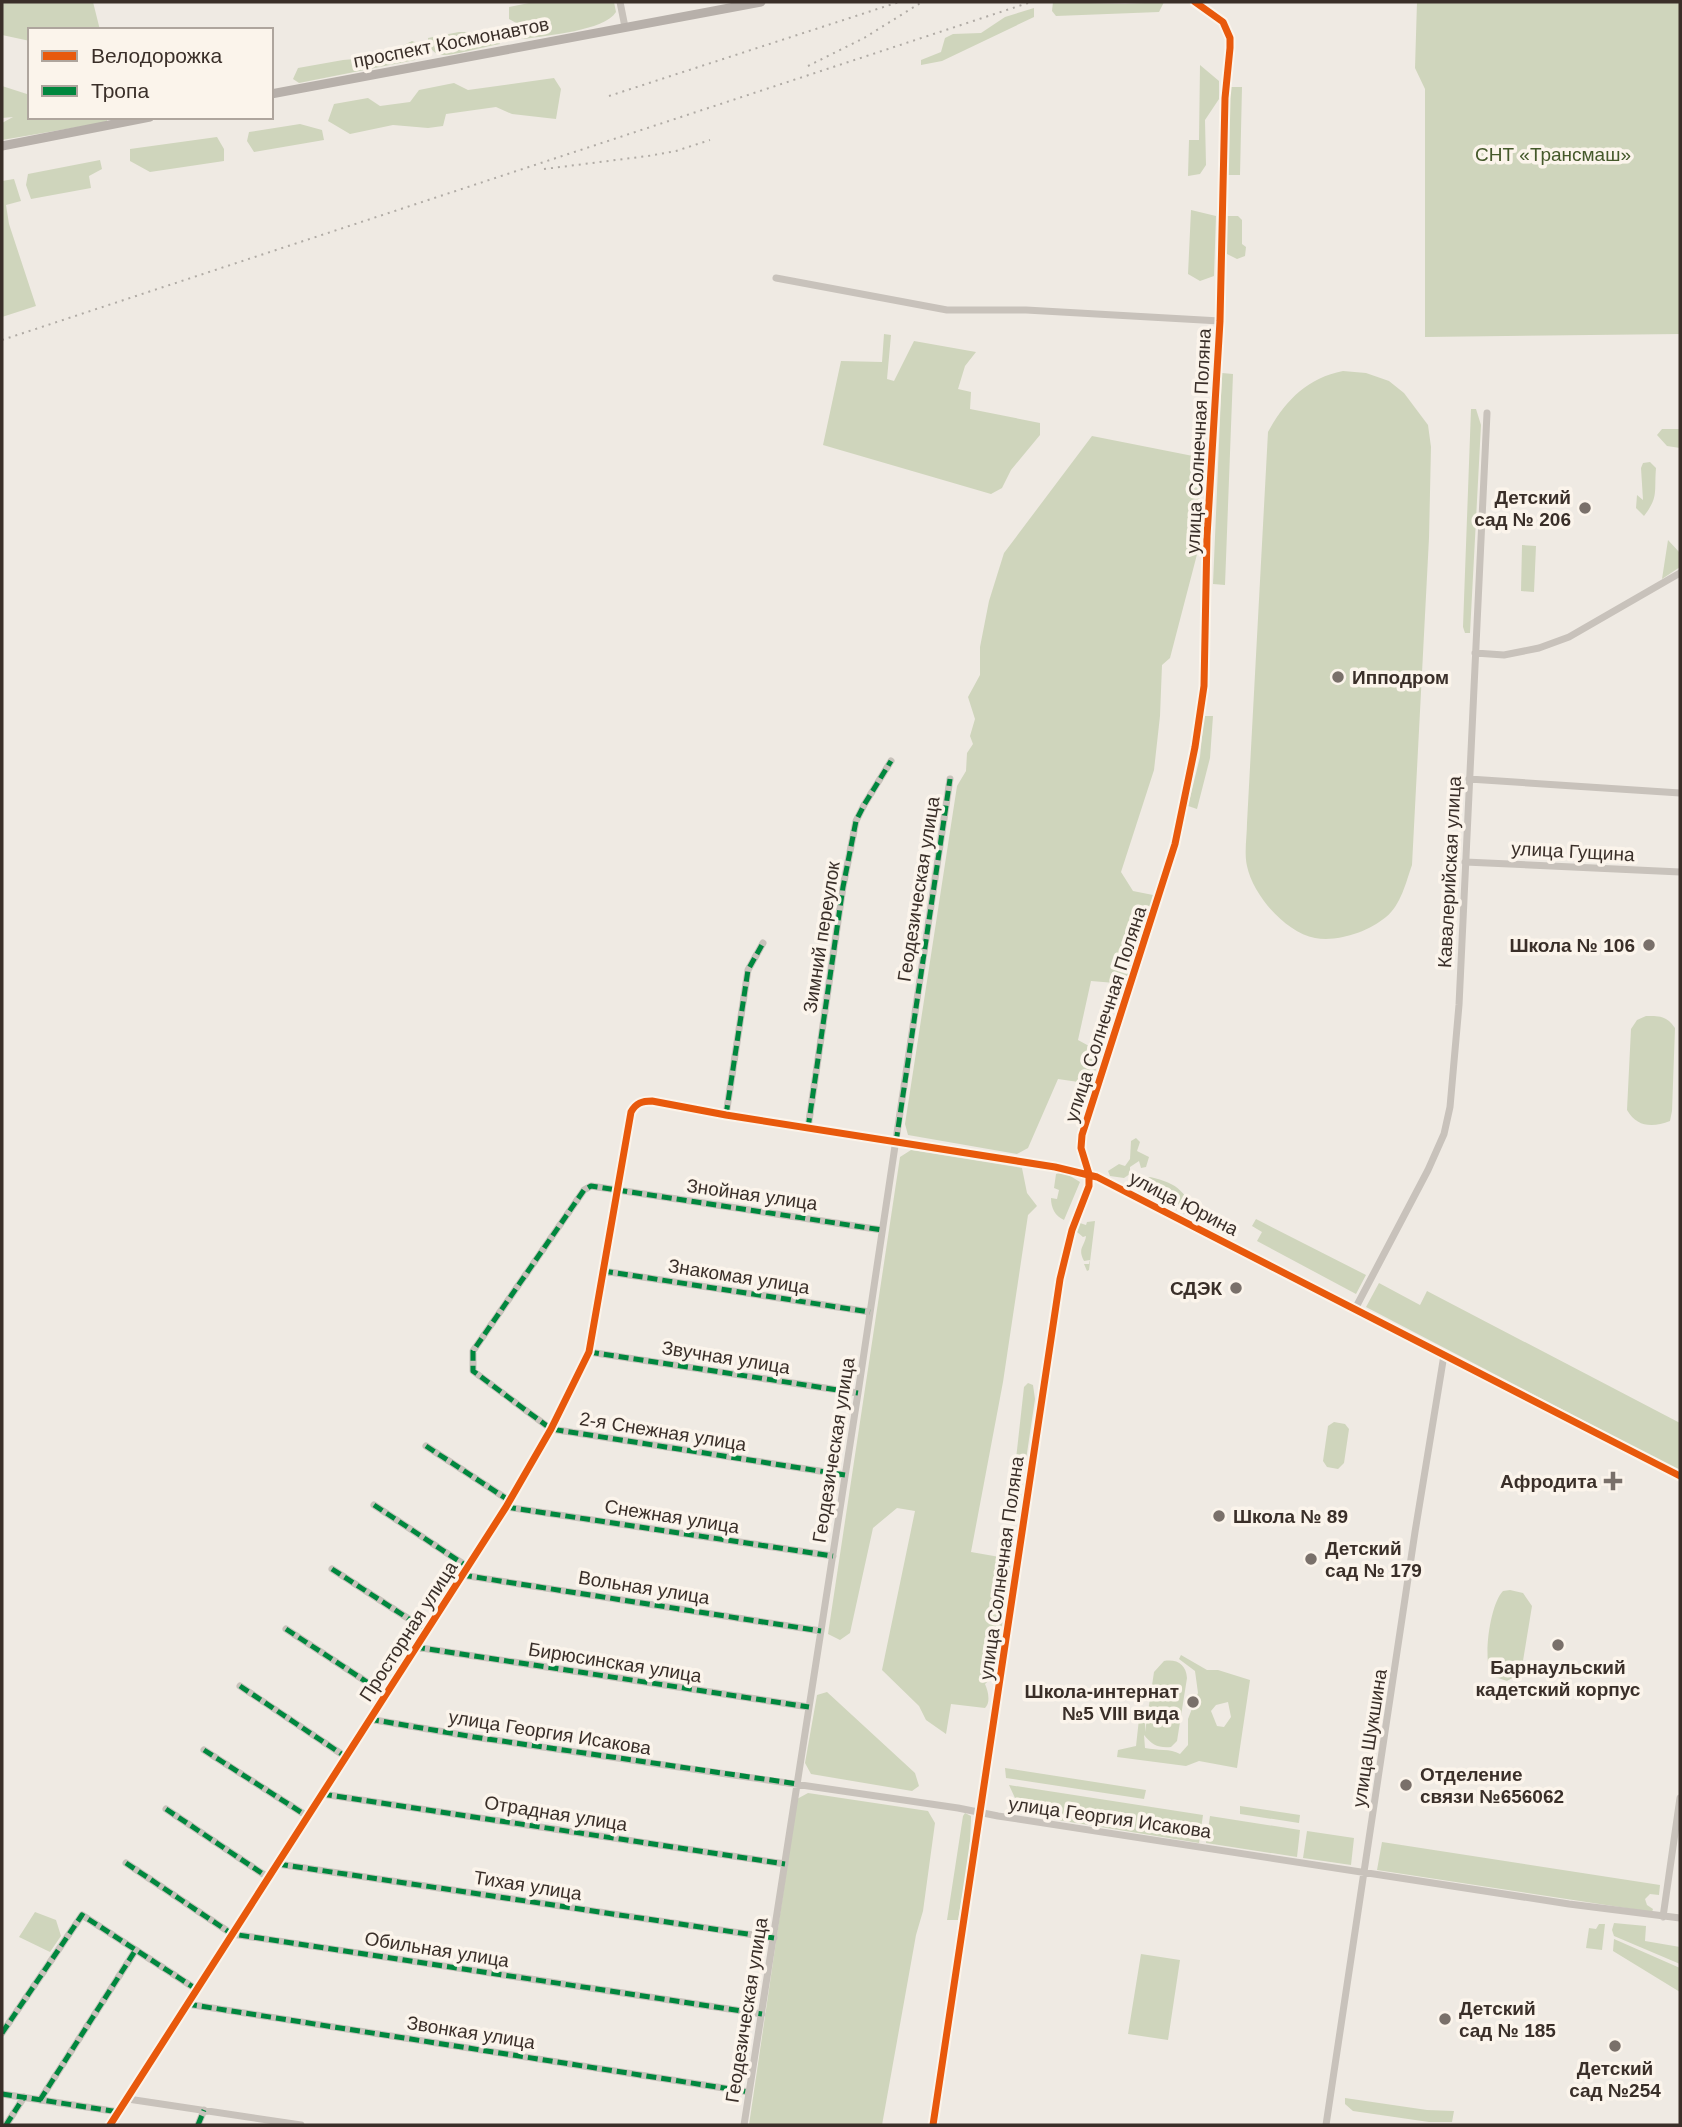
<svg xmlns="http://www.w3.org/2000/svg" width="1682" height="2127" viewBox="0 0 1682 2127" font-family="Arial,sans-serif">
	<rect width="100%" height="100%" fill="#efeae3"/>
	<path fill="#cfd5bc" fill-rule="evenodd" d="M 2,2 L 93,2 L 100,30 L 30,30 L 30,41 L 2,35 Z
		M 534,2 L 614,2 L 616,12 C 604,31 547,35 525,39 L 517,36 L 518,24 L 509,19 L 509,7 Z
		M 1053,2 L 1125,4 L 1164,2 L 1159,12 L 1056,16 L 1052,11 Z
		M 1417,2 L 1680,2 L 1680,334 L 1425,337 L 1425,89 L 1415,68 Z
		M 1034,8 L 1034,17 L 942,61 L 921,65 L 921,60 L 941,52 L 945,38 L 953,34 L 981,33 L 1005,17 Z
		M 459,32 L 496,32 L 500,44 C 487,46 453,56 441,55 C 432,53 428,46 428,38 Z
		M 412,41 L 420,44 L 420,51 L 415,60 L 299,83 L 293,79 L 298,68 L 343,60 L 389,56 L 400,52 L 402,46 Z
		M 1200,65 L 1219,81 L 1219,99 L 1205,120 L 1206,165 L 1200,174 L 1188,176 L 1189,140 L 1199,140 Z
		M 554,78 L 561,89 L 556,119 L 512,114 L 496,107 L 446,114 L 443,126 L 428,128 L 393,125 L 350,134 L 328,121 L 334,104 L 368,98 L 380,106 L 410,102 L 419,90 L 454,83 L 468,90 Z
		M 2,86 L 30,95 L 30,117 L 107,117 L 107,122 L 2,140 L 2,123 L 13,117 L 2,118 Z
		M 1229,87 L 1242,87 L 1240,175 L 1226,175 Z
		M 300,124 L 322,130 L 324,140 L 254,152 L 247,141 L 249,132 Z
		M 217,137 L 224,149 L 224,161 L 150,172 L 130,161 L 130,149 Z
		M 100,160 L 102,169 L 89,176 L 91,188 L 31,199 L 26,185 L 28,174 Z
		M 14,179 L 21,201 L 6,205 L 9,224 L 36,306 L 2,317 L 2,181 Z
		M 1191,210 L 1216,216 L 1214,276 L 1200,281 L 1188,274 Z
		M 1226,216 L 1238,216 L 1242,220 L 1242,244 L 1246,247 L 1245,256 L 1237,259 L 1225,253 Z
		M 884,334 L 891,335 L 887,379 L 894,381 L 914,341 L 976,352 L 965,366 L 958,389 L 971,392 L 970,409 L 1040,423 L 1040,435 L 1011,470 L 1002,488 L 991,494 L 823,445 L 841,361 L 882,362 Z
		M 1343,371 L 1366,373 L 1389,381 L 1404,393 L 1428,425 L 1431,447 L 1429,538 L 1412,865 C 1406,882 1401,905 1386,917 C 1368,932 1338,942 1315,938 C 1285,932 1253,895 1247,866 C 1244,853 1247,836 1247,823 L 1268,432 C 1285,401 1307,378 1343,371 Z
		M 1222,373 L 1233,374 L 1225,585 L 1213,584 Z
		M 1471,409 L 1476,409 L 1481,425 L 1470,633 L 1465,633 L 1463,627 Z
		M 1662,429 L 1680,429 L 1680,448 L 1667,446 L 1657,435 Z
		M 1092,436 L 1198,457 L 1201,539 L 1170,658 L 1162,665 L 1160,716 L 1154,770 L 1121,872 L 1133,891 L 1153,895 L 1150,914 L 1127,984 L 1091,981 L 1078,1040 L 1100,1052 L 1092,1084 L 1058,1079 L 1028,1148 L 1017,1154 L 908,1135 L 905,1124 L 957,786 L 966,771 L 967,753 L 973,744 L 970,736 L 975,719 L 968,697 L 980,675 L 980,647 L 989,601 L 1004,553 Z
		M 1650,462 L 1656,468 C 1654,491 1659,497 1644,516 L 1636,508 L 1637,495 L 1643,500 L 1641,468 L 1643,463 Z
		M 1668,540 L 1680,553 L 1680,567 L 1662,579 Z
		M 1522,545 L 1536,546 L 1534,592 L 1521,591 Z
		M 1204,716 L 1213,716 L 1210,758 L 1197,809 L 1188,806 L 1200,757 Z
		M 1646,1016 C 1660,1016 1667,1016 1675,1028 L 1672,1111 L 1670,1121 C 1652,1128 1637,1127 1627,1110 L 1631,1029 L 1637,1020 Z
		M 1136,1138 L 1140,1142 L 1137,1151 L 1149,1157 L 1146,1167 L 1141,1168 L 1139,1161 L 1130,1167 L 1130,1174 L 1124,1178 L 1110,1176 L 1108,1171 L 1119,1164 L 1125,1166 L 1130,1159 L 1131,1141 Z
		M 911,1150 L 1022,1168 L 1027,1193 L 1037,1206 L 1028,1215 L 1003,1382 L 971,1552 L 1011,1559 C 1007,1585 1002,1649 990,1669 L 992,1677 L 985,1684 C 988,1691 991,1702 985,1708 L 951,1704 L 946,1734 L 926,1720 L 919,1706 L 882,1670 L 915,1511 L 897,1508 L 873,1528 L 850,1633 L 840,1640 L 828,1634 L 900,1157 Z
		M 1059,1173 L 1067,1174 L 1080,1182 L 1064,1220 C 1055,1216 1051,1208 1051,1198 L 1057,1199 L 1059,1190 L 1054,1188 L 1056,1174 Z
		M 1150,1177 C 1178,1183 1188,1193 1196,1220 L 1141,1190 C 1141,1182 1142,1179 1150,1177 Z
		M 1256,1219 L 1366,1275 L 1356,1294 L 1257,1241 L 1262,1232 L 1252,1226 Z
		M 1095,1221 L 1089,1270 L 1087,1271 L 1084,1264 L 1089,1264 L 1090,1260 L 1084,1261 C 1077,1248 1085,1246 1086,1236 L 1083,1237 L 1077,1232 L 1080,1223 L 1086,1225 L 1087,1222 Z
		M 1379,1283 L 1420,1305 L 1427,1291 L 1680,1423 L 1680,1471 L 1366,1307 Z
		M 1028,1383 L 1033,1385 L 1035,1399 L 1019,1507 L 1013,1509 L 1011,1504 L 1024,1387 Z
		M 1334,1422 L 1345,1424 L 1349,1429 L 1344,1463 L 1338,1469 L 1327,1467 L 1323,1461 L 1328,1426 Z
		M 1510,1590 L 1523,1593 L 1532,1606 L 1521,1673 L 1507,1681 L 1492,1676 C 1482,1661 1490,1604 1503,1591 Z
		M 1181,1655 L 1207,1670 L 1218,1670 L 1250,1680 L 1237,1768 L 1199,1761 L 1186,1766 L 1117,1757 L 1118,1750 L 1136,1746 L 1139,1719 L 1145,1721 L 1145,1732 L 1154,1672 L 1164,1661 C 1178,1659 1186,1665 1187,1678 L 1177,1741 L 1171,1747 C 1158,1748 1152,1745 1144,1735 L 1145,1748 C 1158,1751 1170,1748 1180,1754 L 1188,1745 L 1188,1719 L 1198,1693 L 1195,1671 L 1179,1659 ZM 1228,1702 L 1231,1717 L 1224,1727 L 1217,1726 L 1211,1711 L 1216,1705 Z
		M 827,1692 L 915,1773 L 919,1786 L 912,1791 L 811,1774 L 805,1763 L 817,1695 Z
		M 1005,1768 L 1146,1790 L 1144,1799 L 1006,1778 Z
		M 1009,1785 L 1203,1815 L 1199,1843 L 1027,1815 L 1022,1813 Z
		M 808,1793 L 928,1811 L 935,1823 L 923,1911 L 916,1935 L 882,2125 L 749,2125 L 797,1799 Z
		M 1240,1806 L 1300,1815 L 1299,1823 L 1240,1814 Z
		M 965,1813 L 971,1816 L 971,1821 L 969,1857 L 958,1920 L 947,1920 L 963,1816 Z
		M 1210,1816 L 1300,1830 L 1297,1857 L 1206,1843 Z
		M 1307,1831 L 1354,1838 L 1351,1865 L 1303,1858 Z
		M 1382,1842 L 1660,1885 L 1659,1895 L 1650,1894 L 1645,1899 L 1647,1905 L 1653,1909 L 1652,1912 L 1377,1870 Z
		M 35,1912 L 56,1920 L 61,1936 L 50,1952 L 19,1937 Z
		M 1614,1923 L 1646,1926 L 1645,1941 L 1680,1947 L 1680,1964 L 1614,1936 L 1612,1930 Z
		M 1599,1924 L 1605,1924 L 1602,1950 L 1586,1948 L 1589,1928 L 1596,1929 Z
		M 1614,1939 L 1680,1968 L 1680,1992 L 1613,1951 Z
		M 1141,1954 L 1180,1960 L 1168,2040 L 1128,2034 Z
		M 1345,2098 L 1427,2110 L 1454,2111 L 1452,2122 L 1429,2122 L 1353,2111 L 1345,2104 Z"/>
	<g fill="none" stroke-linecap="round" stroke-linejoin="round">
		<path stroke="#c8c2bb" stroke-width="7" d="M 620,2 L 625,27
			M 776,278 L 947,310 L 1026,310 L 1220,321
			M 1475,653 L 1504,655 L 1539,648 L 1569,637 L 1680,573
			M 1469,779 L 1680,793
			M 1465,862 L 1680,872
			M 726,1115 L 748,970 L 763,943
			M 808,1128 L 843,887 L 856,821 L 864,805 L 891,761
			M 603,1271 L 870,1312
			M 1355,1309 L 1428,1170 L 1444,1134 L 1450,1107 L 1459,1005 L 1487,413
			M 589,1352 L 858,1393
			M 426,1446 L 510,1501
			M 845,1475 L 551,1429 L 473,1371 L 473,1351 L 584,1190 L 591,1186 L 882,1230
			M 374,1505 L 468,1567
			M 506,1507 L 833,1556
			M 332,1569 L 426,1630
			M 462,1575 L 821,1631
			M 286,1629 L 385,1694
			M 415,1647 L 809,1707
			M 240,1686 L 346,1757
			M 369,1719 L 474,1737 L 958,1808 L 998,1816 L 1569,1904 L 1680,1918
			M 204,1750 L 307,1816
			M 322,1794 L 785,1864
			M 166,1809 L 269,1878
			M 126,1863 L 232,1934 L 762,2014
			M 278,1864 L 774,1938
			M 1663,1917 L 1680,1798
			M 187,2004 L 749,2092
			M 2,2033 L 82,1915 L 196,1989
			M 2,2094 L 119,2112
			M 128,2099 L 301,2125
			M 40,2100 L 135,1951
			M 6,2125 L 24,2097
			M 110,2125 L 506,1507 L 551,1429 L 589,1352 L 631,1112 C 636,1103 642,1101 652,1101 L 726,1115 L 1055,1167 L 1097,1177 L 1680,1476
			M 198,2125 L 204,2110
			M 744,2125 L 858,1393 L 950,779
			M 933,2125 L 1060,1279 L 1072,1230 L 1089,1186 L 1089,1174 L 1081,1148 L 1082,1135 L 1175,844 L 1195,747 L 1204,686 L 1207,536 L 1220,321 L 1225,98 L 1230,48 L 1230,38 L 1223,22 L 1195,2
			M 1326,2125 L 1415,1532 L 1444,1355"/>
		<path stroke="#b7b0aa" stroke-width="9" d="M 271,94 L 761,2
			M 2,146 L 150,117"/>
		<path stroke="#b0aba5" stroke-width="2" stroke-dasharray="2 5" stroke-linecap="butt" d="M 808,66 L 864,38 L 922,2
			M 609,96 L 899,2
			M 544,169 L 648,156 L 676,151 L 710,140
			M 2,340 L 1031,2"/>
		<path stroke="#00873e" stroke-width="5" stroke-dasharray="10 5" stroke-linecap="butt" d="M 726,1115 L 748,970 L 763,943
			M 808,1128 L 843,887 L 856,821 L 864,805 L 891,761
			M 896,1142 L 950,779
			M 603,1271 L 870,1312
			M 589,1352 L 858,1393
			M 426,1446 L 510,1501
			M 845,1475 L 551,1429 L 473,1371 L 473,1351 L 584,1190 L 591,1186 L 882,1230
			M 374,1505 L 468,1567
			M 506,1507 L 833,1556
			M 332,1569 L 426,1630
			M 462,1575 L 821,1631
			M 286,1629 L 385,1694
			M 415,1647 L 809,1707
			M 240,1686 L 346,1757
			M 369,1719 L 474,1737 L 798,1784
			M 204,1750 L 307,1816
			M 322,1794 L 785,1864
			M 166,1809 L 269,1878
			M 126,1863 L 232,1934 L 762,2014
			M 278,1864 L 774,1938
			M 187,2004 L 749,2092
			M 2,2033 L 82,1915 L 196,1989
			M 2,2094 L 119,2112
			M 40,2100 L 135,1951
			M 6,2125 L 24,2097
			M 198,2125 L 204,2110"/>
		<g stroke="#fbf4eb" stroke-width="11">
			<path id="cycleway" d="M 110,2125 L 506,1507 L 551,1429 L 589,1352 L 631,1112 C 636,1103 642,1101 652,1101 L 726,1115 L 1055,1167 L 1097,1177 L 1680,1476
				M 933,2125 L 1060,1279 L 1072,1230 L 1089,1186 L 1089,1174 L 1081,1148 L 1082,1135 L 1175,844 L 1195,747 L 1204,686 L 1207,536 L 1220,321 L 1225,98 L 1230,48 L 1230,38 L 1223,22 L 1195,2"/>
		</g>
		<use href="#cycleway" stroke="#e8590c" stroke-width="7"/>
	</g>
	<g fill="#79706a" stroke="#fbf4eb" stroke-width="2.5">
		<circle cx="1585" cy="508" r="7"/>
		<circle cx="1338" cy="677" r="7"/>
		<circle cx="1649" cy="945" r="7"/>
		<circle cx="1236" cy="1288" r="7"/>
		<path d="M1609.5 1470.5h7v7h7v7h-7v7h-7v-7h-7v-7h7z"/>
		<circle cx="1219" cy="1516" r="7"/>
		<circle cx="1311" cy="1559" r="7"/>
		<circle cx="1558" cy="1645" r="7"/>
		<circle cx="1193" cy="1702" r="7"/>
		<circle cx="1406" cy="1785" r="7"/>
		<circle cx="1445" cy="2019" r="7"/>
		<circle cx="1615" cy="2046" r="7"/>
	</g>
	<g text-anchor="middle" stroke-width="7" stroke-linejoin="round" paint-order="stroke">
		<g font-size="19" fill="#3a2f29" stroke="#fbf4eb">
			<text transform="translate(451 42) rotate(-11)" y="7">проспект Космонавтов</text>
			<text transform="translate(1198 441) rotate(-87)" y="7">улица Солнечная Поляна</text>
			<text transform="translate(1573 851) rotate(3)" y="7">улица Гущина</text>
			<text transform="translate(1449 872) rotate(-87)" y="7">Кавалерийская улица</text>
			<text transform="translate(918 889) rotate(-81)" y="7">Геодезическая улица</text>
			<text transform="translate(821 937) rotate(-81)" y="7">Зимний переулок</text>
			<text transform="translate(1105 1014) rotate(-72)" y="7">улица Солнечная Поляна</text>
			<text transform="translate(752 1194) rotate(8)" y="7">Знойная улица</text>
			<text transform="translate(1184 1203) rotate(27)" y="7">улица Юрина</text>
			<text transform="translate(739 1276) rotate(9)" y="7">Знакомая улица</text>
			<text transform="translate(726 1357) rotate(9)" y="7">Звучная улица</text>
			<text transform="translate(663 1431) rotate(9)" y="7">2-я Снежная улица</text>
			<text transform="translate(833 1450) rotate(-81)" y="7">Геодезическая улица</text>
			<text transform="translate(672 1516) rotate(9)" y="7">Снежная улица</text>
			<text transform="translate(1001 1568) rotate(-82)" y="7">улица Солнечная Поляна</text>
			<text transform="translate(644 1587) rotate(9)" y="7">Вольная улица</text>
			<text transform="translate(408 1631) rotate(-57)" y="7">Просторная улица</text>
			<text transform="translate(615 1662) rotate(9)" y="7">Бирюсинская улица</text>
			<text transform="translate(550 1732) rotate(9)" y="7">улица Георгия Исакова</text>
			<text transform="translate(1369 1738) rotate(-81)" y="7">улица Шукшина</text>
			<text transform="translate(556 1813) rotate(9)" y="7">Отрадная улица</text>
			<text transform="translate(1110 1817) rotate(8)" y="7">улица Георгия Исакова</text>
			<text transform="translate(528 1885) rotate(9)" y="7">Тихая улица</text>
			<text transform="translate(437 1949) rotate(9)" y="7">Обильная улица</text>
			<text transform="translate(746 2010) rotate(-81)" y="7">Геодезическая улица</text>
			<text transform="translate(471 2032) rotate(9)" y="7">Звонкая улица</text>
		</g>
		<g font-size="19" fill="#45592b" stroke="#fbf4eb">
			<text x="1553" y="161">СНТ «Трансмаш»</text>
		</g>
		<g font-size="19" font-weight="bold" fill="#3a2f29" stroke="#fbf4eb" text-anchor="end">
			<text x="1571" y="504">Детский<tspan x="1571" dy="22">сад № 206</tspan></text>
			<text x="1352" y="684" text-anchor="start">Ипподром</text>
			<text x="1635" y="952">Школа № 106</text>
			<text x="1222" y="1295">СДЭК</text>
			<text x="1597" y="1488">Афродита</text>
			<text x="1233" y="1523" text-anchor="start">Школа № 89</text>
			<text x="1325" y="1555" text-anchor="start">Детский<tspan x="1325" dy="22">сад № 179</tspan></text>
			<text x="1558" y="1674" text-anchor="middle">Барнаульский<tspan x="1558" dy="22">кадетский корпус</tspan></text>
			<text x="1179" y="1698">Школа-интернат<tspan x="1179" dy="22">№5 VIII вида</tspan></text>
			<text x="1420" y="1781" text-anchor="start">Отделение<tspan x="1420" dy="22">связи №656062</tspan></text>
			<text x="1459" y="2015" text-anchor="start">Детский<tspan x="1459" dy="22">сад № 185</tspan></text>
			<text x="1615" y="2075" text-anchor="middle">Детский<tspan x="1615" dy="22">сад №254</tspan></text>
		</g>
	</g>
	<rect width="1682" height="2127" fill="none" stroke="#3a2f29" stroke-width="7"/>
	<rect x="28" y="28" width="245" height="91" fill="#fbf4eb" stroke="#aea59d" stroke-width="2"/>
	<rect x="42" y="51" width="35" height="10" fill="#e8590c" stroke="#aea59d" stroke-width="2"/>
	<text x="91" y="63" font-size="21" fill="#3a2f29">Велодорожка</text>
	<rect x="42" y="86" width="35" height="10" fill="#00873e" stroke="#aea59d" stroke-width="2"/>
	<text x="91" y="98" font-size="21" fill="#3a2f29">Тропа</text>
</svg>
